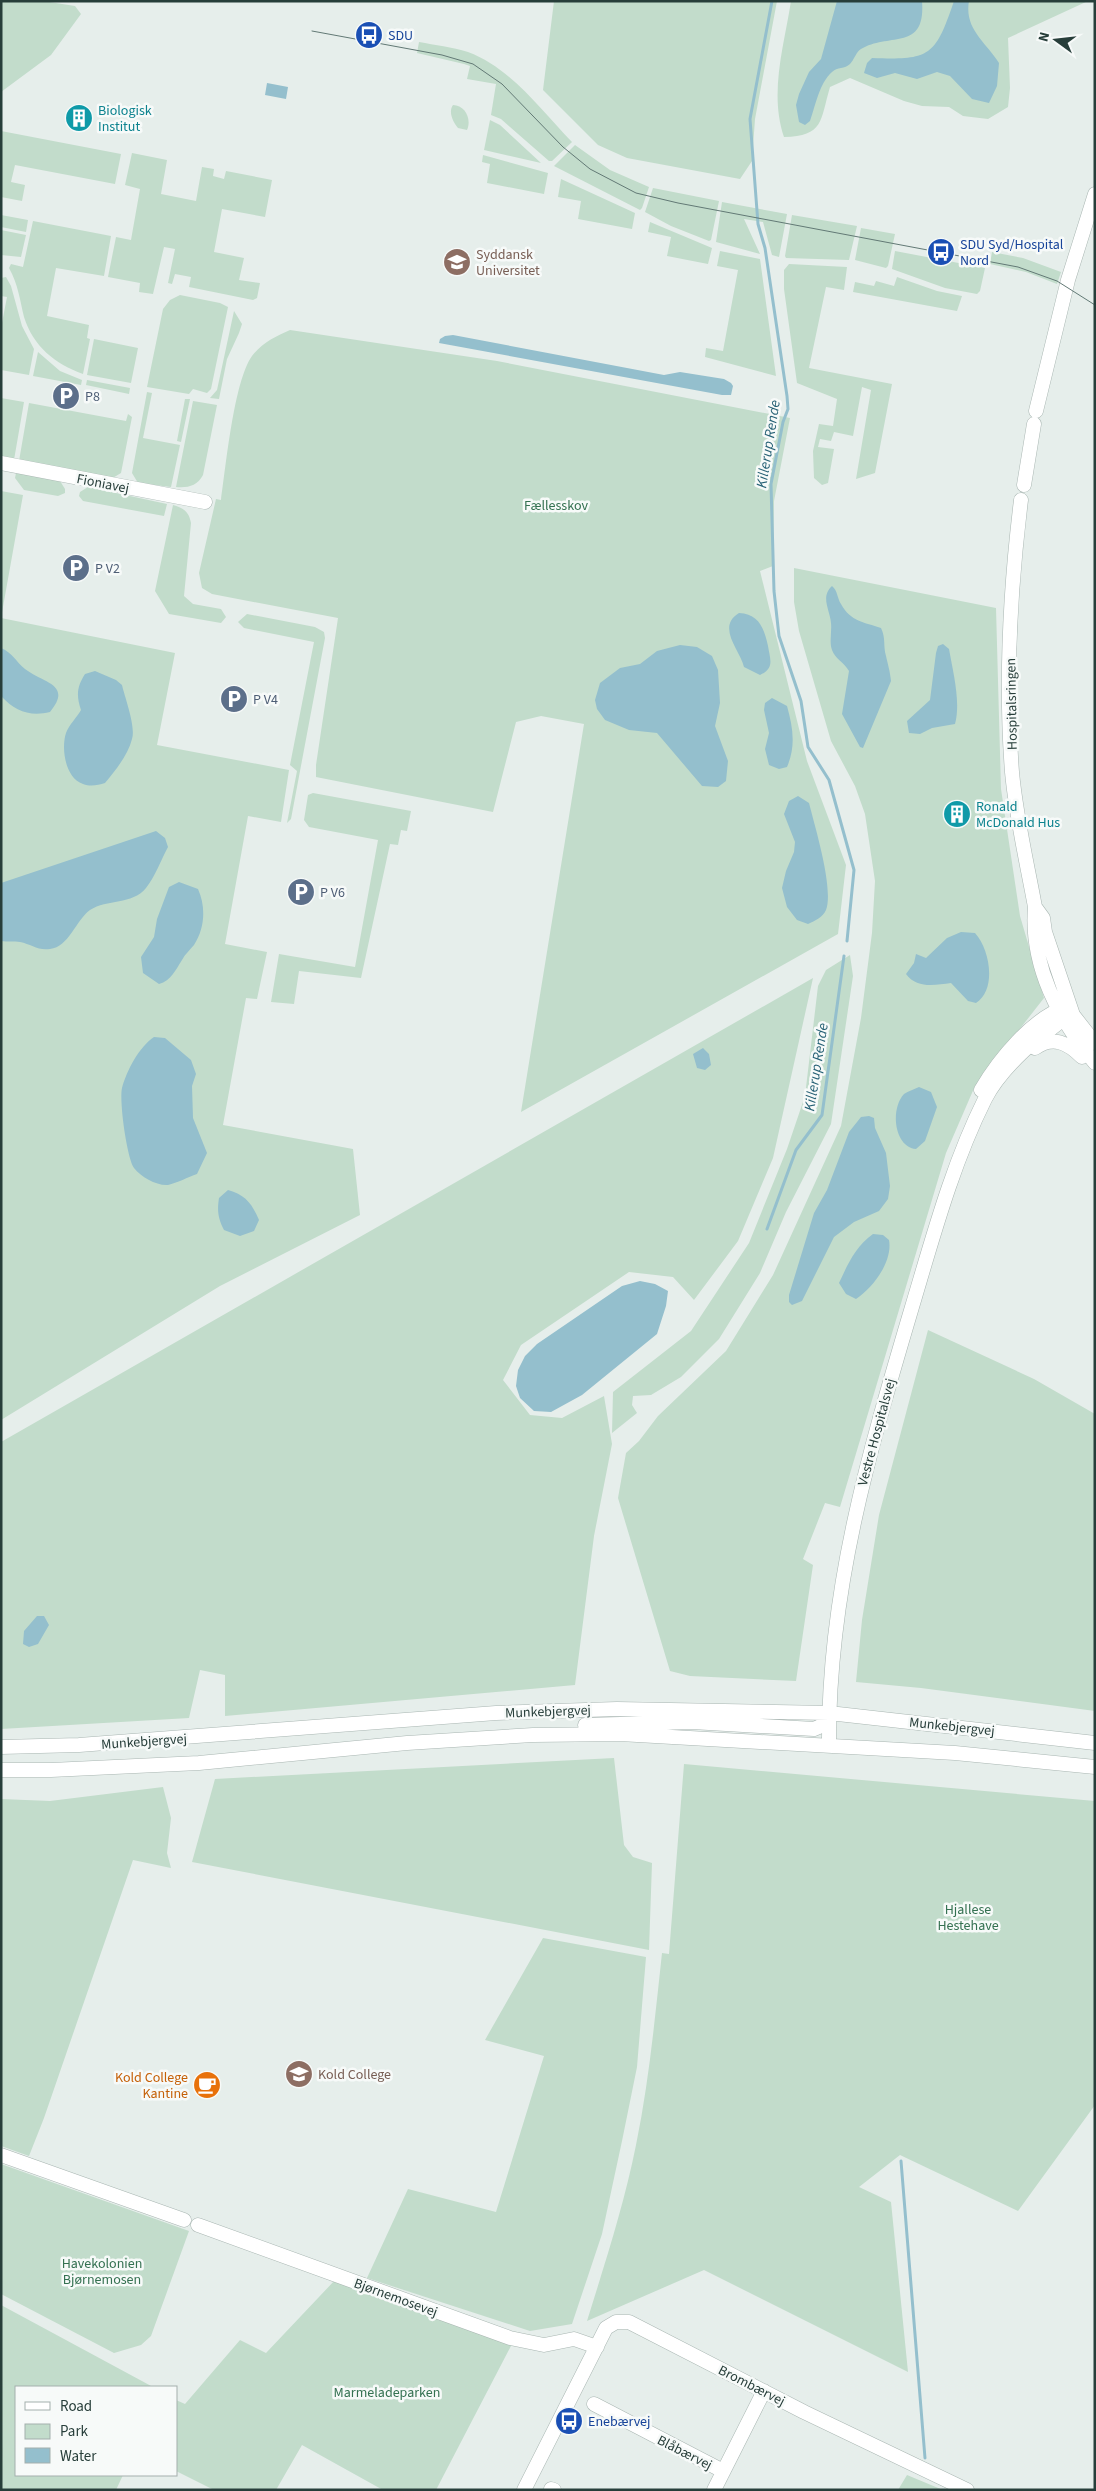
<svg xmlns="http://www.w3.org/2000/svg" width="1096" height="2491" viewBox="0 0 1096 2491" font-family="'Source Sans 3',sans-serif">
	<rect width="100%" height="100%" fill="#e6eeeb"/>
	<path fill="#c2dccb" d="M 1,1 L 43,1 L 75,6 L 81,14 L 51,55 L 1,92 Z
		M 554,1 L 777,1 L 755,119 L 752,161 L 740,179 L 627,158 L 598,145 L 543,90 Z
		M 791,1 L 1088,1 L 1008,38 L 1010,88 L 1008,107 L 988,119 L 963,116 L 949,107 L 922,106 L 904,101 L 850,78 L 830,87 C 820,121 824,136 784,137 C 769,93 784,46 791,1 Z
		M 419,42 C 435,45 452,47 468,52 C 511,68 541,110 572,142 L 552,161 L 549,161 L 501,119 L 491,115 L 496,84 L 467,79 L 470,66 L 464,64 L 417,53 Z
		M 453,105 C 465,105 472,119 467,130 L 458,128 C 453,122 448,112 453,105 Z
		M 490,120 L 500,125 L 541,163 L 484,150 Z
		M 1,131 L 121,154 L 115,184 L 15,165 L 11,182 L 25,185 L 22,201 L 1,197 Z
		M 575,145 L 610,170 L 649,187 L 642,208 L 640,210 L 554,166 Z
		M 132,153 L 167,160 L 161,194 L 196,201 L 202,167 L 214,169 L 213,176 L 224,179 L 226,171 L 272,180 L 265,217 L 222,209 L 214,252 L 244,258 L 239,280 L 260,283 L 257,298 L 253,300 L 189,287 L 191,277 L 175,274 L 172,284 L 168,283 L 175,249 L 164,247 L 153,294 L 139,292 L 140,283 L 108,277 L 116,237 L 131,240 L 140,189 L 125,185 Z
		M 483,155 L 548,173 L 544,194 L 487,183 L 490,164 L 482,162 Z
		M 561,179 L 635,213 L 632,229 L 578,219 L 581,201 L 558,197 Z
		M 653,188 L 719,201 L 711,240 L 709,241 L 671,226 L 645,212 Z
		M 722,202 L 787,214 L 779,257 L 772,255 L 763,222 L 744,219 L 760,254 L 716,242 Z
		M 1,215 L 28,220 L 26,232 L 1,227 Z
		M 792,215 L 857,226 L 849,260 L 786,258 L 785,256 Z
		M 33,221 L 111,236 L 104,276 L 56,268 L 47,316 L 89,325 L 87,338 L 90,339 L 83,374 C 55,364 33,346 24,317 C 20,300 18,284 9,268 L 11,264 L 23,267 Z
		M 650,222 L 712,248 L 708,264 L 667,256 L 671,237 L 648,232 Z
		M 861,228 L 895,234 L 888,266 L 886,268 L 855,260 Z
		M 1,230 L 26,235 L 21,257 L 1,255 Z
		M 720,251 L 760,259 L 776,376 L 705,357 L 706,348 L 723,351 L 738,270 L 717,266 Z
		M 895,251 L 985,268 L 980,291 L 977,294 L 945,288 L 892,269 Z
		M 992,252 L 1023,258 L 1061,272 L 1057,284 L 1026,272 L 990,264 Z
		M 789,264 L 847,267 L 844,290 L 826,287 L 809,368 L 892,384 L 875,473 L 856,479 L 871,390 L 862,387 L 853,436 L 834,432 L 831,441 L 820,439 L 818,447 L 834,449 L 828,483 L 822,485 L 814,478 L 813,451 L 819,424 L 833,426 L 837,399 L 797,383 L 784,289 L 784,270 Z
		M 6,277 L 11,286 L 22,326 L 34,349 L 29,375 L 1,370 L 1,328 L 7,297 L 1,296 L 1,278 Z
		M 897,277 L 937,291 L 962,296 L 957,311 L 853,292 L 855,282 L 874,286 L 876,281 L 894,286 Z
		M 180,295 L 220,303 L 228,307 L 211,389 L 207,393 L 193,389 L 189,394 L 147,387 L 163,309 L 170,300 Z
		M 234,311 L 242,324 L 239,333 L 227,359 L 219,399 L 210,398 L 217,390 Z
		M 290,330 L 497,361 L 790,418 L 774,501 L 773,566 L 760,571 L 807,761 L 846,865 L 838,934 L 521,1112 L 584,724 L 541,716 L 516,722 L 493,812 L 316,777 L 316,765 L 338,618 L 212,594 L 202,588 L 199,573 L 216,499 L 221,500 C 226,466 234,381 252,356 C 262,343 276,336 290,330 Z
		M 94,339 L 138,348 L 131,383 L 87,375 Z
		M 38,352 L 60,371 L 82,380 L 81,385 L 33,376 Z
		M 87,380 L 130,388 L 129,394 L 86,385 Z
		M 147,392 L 152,393 L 143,438 L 180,445 L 171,487 L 138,483 L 132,473 Z
		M 1,398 L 24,402 L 14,460 L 1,458 Z
		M 185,399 L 190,399 L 181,442 L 177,441 Z
		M 193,401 L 217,405 L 203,475 C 197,486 188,488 176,487 Z
		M 29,403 L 126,421 L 128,414 L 132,417 L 121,473 L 111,479 L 19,461 Z
		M 16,473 L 60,481 L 65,489 L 65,493 L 58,496 L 24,490 L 15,478 Z
		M 88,487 L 167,504 L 164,516 L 83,501 L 79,496 L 80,492 Z
		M 1,491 L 23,495 L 1,618 L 175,653 L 157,745 L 289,770 L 281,822 L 248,816 L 225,944 L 267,952 L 257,999 L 246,998 L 223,1125 L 353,1149 L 360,1215 L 220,1286 L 1,1420 Z
		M 173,505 C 184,508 189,512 191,523 L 184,596 L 193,604 L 221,609 L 226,617 L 221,623 L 169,614 L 155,591 Z
		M 794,568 L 996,608 L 1001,789 L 1020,916 L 1044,998 L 975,1086 L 946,1153 L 840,1507 L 825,1503 L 803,1559 L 813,1565 L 796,1681 L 690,1676 L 670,1671 L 618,1498 L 626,1453 L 639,1441 L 658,1416 L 726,1351 L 773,1275 L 841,1126 L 861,1018 L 872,933 L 875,881 L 865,814 L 855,786 L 831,741 L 799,631 L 794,602 Z
		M 247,614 L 315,627 L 324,632 L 325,638 L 291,819 L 287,823 L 297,771 L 290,765 L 314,642 L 244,628 L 238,622 Z
		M 313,793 L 411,811 L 407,831 L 401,830 L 398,845 L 390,844 L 361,978 L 299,971 L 294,1004 L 271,1002 L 279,954 L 355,967 L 378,840 L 309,827 L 304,820 L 308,795 Z
		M 850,955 L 853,976 L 831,1124 L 786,1212 L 760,1273 L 719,1339 L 681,1377 L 651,1395 L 633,1396 L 632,1405 L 637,1413 L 612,1433 L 613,1392 L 691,1331 L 749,1243 L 787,1149 L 805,1096 L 818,986 L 826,970 Z
		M 813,978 L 773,1158 L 738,1241 L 694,1300 L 673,1277 L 629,1272 L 521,1345 L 503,1380 L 530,1415 L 562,1418 L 604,1396 L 612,1444 L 594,1536 L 575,1685 L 225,1716 L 225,1675 L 200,1670 L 189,1718 L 1,1729 L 1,1442 Z
		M 928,1330 L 1034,1379 L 1095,1414 L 1095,1711 L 921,1688 L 856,1682 L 862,1620 L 879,1515 Z
		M 614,1758 L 624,1845 L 633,1857 L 652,1863 L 649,1950 L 192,1862 L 215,1779 Z
		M 684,1764 L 1095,1801 L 1095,2105 L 1018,2211 L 900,2155 L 859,2187 L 891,2202 L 908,2372 L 704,2270 L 587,2321 C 605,2263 624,2205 636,2145 C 649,2082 655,2017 662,1953 L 669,1954 Z
		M 163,1787 L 171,1818 L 167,1853 L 171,1868 L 133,1860 L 44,2118 L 29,2156 L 1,2146 L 1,1799 L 50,1801 Z
		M 543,1938 L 646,1957 L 637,2067 L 622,2141 L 602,2234 L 572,2324 L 530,2331 L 367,2278 L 408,2189 L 496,2212 L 544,2056 L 485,2040 Z
		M 1,2164 L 189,2231 L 151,2336 L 141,2345 L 114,2353 L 1,2294 Z
		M 336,2279 L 512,2344 L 436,2490 L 383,2490 L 302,2445 L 276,2490 L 214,2490 L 176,2471 L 176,2400 L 185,2404 L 240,2340 L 266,2353 Z
		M 1,2305 L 153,2387 L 16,2387 L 16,2475 L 123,2475 L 116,2490 L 1,2490 Z
		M 907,2475 L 943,2490 L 898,2490 Z"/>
	<path fill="#94bfcd" d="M 837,1 L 922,1 C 926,52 889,32 861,49 C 856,52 854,60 850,64 C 845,69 837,67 832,72 C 819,84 816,104 810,121 L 805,125 L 799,122 L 796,105 L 799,94 L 809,72 L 821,59 Z
		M 954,1 L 969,1 C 964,29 986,42 999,63 L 997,86 L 989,103 L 972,99 L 950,76 L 937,72 L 917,79 L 895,73 L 877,78 L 864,73 L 867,63 L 872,58 C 930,60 935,57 954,1 Z
		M 267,83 L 288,87 L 286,99 L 265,95 Z
		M 453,335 L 664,375 L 680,372 L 724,379 L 731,383 L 733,386 L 731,395 L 722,395 L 439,343 L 440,339 L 445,336 Z
		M 832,586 C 838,591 837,598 841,604 C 851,622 864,622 881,628 C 886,638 883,646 886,656 C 888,665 890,671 891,681 L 863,748 L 860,747 L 842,714 L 849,671 C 844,662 835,659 832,650 C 829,642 832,632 831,623 C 830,610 820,597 832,586 Z
		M 739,613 C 759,614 764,628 768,646 C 770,659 775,668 760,675 L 744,667 C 740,650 716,627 739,613 Z
		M 943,644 L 949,649 C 953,672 961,702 955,724 L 932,728 L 920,734 L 909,733 L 907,721 L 930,700 L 936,653 L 938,646 Z
		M 680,645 L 697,647 L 712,656 L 718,670 L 720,703 L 715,726 L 728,761 L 726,781 L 718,787 L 702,786 L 657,733 L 629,730 L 605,720 L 597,709 L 595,700 L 600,683 L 620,668 L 640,664 L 657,651 Z
		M 1,648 C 13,653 16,662 25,669 C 43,683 73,684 50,712 C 30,717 15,711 1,696 Z
		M 95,671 L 116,680 L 122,685 C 125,698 136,727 132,739 C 128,755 115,771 105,783 C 98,785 91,787 83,784 C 65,778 61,748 66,733 C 69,725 77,717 81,710 C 76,695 77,687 85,674 Z
		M 772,698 L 787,706 C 793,728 796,746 787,767 L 779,769 L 769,765 L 765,749 L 769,733 L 764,710 L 765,703 Z
		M 798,796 L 809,803 C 815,827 834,889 826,910 C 823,917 815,921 808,924 L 797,920 L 787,907 L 782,888 L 786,871 L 794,852 L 795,842 L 784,814 L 789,801 Z
		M 156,831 L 165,838 L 168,847 C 161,860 155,877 146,888 C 132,905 107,899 90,910 C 76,920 69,947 50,949 C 38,951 31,944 20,942 C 14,941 8,942 1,941 L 1,883 Z
		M 179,882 L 198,889 C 206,907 205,928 194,945 C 190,950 185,954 182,960 C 176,969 171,981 159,984 L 143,973 L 141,957 L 154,937 L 157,919 L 169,887 Z
		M 961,932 L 975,933 C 990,949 997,990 976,1003 L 968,1001 L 951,983 C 935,985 917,989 906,974 L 914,963 L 916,954 L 926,958 L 947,938 Z
		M 154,1037 L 165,1038 L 191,1060 L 196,1074 L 192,1086 L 193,1118 L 207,1153 L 197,1174 C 188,1177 177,1183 168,1185 C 157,1186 141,1177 134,1168 C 127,1158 119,1101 122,1088 C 127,1070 139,1047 154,1037 Z
		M 703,1048 L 709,1054 L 711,1065 L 705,1070 L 697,1068 L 693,1054 Z
		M 919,1087 L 931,1092 L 937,1107 L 925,1141 L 916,1149 C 894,1147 890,1109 904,1094 C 908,1091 915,1089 919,1087 Z
		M 869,1116 L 874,1118 L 875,1128 L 886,1153 L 890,1186 L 888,1199 L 879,1211 L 854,1222 L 834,1237 L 802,1301 L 792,1305 L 789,1302 L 789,1295 L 814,1213 L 827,1190 L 849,1132 L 861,1117 Z
		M 228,1190 C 246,1195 252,1204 259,1220 L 254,1231 L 240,1236 L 224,1230 C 218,1218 217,1211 219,1198 Z
		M 873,1234 L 883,1235 L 889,1240 C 893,1261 873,1288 856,1299 L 846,1294 L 839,1283 C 848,1264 855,1247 873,1234 Z
		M 640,1281 L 655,1284 L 668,1291 L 666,1306 L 657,1334 L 582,1395 L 551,1412 L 534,1411 L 520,1398 L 516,1386 L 518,1370 L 525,1356 L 537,1344 L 622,1286 Z
		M 37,1616 L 44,1616 L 49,1625 L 38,1644 L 29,1647 L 23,1644 L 24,1631 Z"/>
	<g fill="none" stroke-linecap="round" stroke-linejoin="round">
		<path stroke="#94bfcd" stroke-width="3" d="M 772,1 L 750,119 L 758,224 L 765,248 L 787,396 L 788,409 L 783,422 L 771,484 L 774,591 L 779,636 L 801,701 L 808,747 L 829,780 L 854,870 L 847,941
			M 767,1229 L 796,1150 L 822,1115 L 844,956
			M 901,2161 L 925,2458"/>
		<g stroke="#a9b6b2" stroke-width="15">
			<path id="minor" d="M 1036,411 L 1068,280 L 1095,194
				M 1,463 L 205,502
				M 1024,485 L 1034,424
				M 1021,500 C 1010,590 1005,682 1012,772 C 1016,817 1027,863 1035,907 C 1030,965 1059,1020 1095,1063
				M 1035,907 L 1043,918 L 1045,932 L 1073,1015 L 1095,1043
				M 1035,1048 C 1053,1035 1068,1043 1082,1057
				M 981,1090 C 998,1061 1033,1017 1067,1007
				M 585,1725 L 692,1722 L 814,1729 L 821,1726 L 829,1713
				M 829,1745 C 828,1591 869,1452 912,1307 C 933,1237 952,1165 985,1099 C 997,1076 1017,1056 1037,1039 C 1052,1027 1061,1025 1070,1006
				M 1,1747 L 79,1745 L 496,1713 L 617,1709 L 829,1713 L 1095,1743
				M 1,1770 L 51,1770 L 199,1763 L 407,1743 L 533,1735 L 620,1734 L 955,1753 L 1095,1767
				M 1,2155 L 184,2220
				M 198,2225 L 510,2338 L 544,2345 L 574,2339 L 597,2347
				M 594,2404 L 723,2471
				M 551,2489 L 554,2490
				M 524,2490 L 606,2328 L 616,2322 L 629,2322 L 804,2412 L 967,2490
				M 714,2490 L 764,2391"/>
		</g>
		<use href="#minor" stroke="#fff" stroke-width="14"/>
		<path stroke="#627975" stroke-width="1" d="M 312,31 L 442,55 L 473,64 L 502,84 L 563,147 L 590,169 L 636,193 L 678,203 L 1018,267 L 1057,281 L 1095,305"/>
	</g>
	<defs>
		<g id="bus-disc" transform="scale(1.4375)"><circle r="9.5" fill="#1a4fb4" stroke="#f7faf9"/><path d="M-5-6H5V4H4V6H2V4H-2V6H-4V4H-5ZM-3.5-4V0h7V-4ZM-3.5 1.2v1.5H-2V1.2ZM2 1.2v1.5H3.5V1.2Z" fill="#fff"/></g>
		<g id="building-disc" transform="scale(1.4375)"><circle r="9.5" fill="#0f9aa8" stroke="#f7faf9"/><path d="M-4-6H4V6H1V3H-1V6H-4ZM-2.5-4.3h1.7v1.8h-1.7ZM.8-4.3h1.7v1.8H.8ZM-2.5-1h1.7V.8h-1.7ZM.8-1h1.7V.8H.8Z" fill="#fff"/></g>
		<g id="university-disc" transform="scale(1.4375)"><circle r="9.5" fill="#8d6e63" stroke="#f7faf9"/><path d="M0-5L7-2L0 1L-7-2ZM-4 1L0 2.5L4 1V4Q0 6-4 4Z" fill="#fff"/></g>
		<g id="parking-disc" transform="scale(1.4375)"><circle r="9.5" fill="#5c6f8a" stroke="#f7faf9"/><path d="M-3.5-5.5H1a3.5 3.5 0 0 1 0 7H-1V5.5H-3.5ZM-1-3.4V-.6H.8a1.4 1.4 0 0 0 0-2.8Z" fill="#fff"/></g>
		<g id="cafe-disc" transform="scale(1.4375)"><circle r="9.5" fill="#e8710a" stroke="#f7faf9"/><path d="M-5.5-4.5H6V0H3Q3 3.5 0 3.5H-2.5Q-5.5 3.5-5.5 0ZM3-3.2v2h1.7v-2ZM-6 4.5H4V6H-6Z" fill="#fff"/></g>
	</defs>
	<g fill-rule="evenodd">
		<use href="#bus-disc" x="369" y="35"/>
		<use href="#building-disc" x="79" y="118"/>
		<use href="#bus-disc" x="941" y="252"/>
		<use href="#university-disc" x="457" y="262"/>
		<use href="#parking-disc" x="66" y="396"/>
		<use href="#parking-disc" x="76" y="568"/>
		<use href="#parking-disc" x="234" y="699"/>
		<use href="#building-disc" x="957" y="814"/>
		<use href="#parking-disc" x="301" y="892"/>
		<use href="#university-disc" x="299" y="2074"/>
		<use href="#cafe-disc" x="207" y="2085"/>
		<use href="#bus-disc" x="569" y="2421"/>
	</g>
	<g text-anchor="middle" stroke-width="5" stroke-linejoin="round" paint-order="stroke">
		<g font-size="14" fill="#164399" stroke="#f7faf9" text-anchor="start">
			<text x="388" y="40">SDU</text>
			<text x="960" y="249">SDU Syd/Hospital<tspan x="960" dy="16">Nord</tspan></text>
			<text x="588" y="2426">Enebærvej</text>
		</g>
		<g font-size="14" fill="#0d838f" stroke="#f7faf9" text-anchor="start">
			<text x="98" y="115">Biologisk<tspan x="98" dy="16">Institut</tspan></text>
			<text x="976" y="811">Ronald<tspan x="976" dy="16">McDonald Hus</tspan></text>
		</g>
		<g font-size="14" fill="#785e54" stroke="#f7faf9" text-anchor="start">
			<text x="476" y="259">Syddansk<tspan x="476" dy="16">Universitet</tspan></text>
			<text x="318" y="2079">Kold College</text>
		</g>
		<g font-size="14" fill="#4e5e75" stroke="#f7faf9" text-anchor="start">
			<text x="85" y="401">P8</text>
			<text x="95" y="573">P V2</text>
			<text x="253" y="704">P V4</text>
			<text x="320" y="897">P V6</text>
		</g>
		<g font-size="14" fill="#273e3a" stroke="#f7faf9">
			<text transform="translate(103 483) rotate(11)" y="5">Fioniavej</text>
			<text transform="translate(1011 704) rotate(-91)" y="5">Hospitalsringen</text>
			<text transform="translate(876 1432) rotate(-75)" y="5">Vestre Hospitalsvej</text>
			<text transform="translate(548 1711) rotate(-2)" y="5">Munkebjergvej</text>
			<text transform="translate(952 1726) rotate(6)" y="5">Munkebjergvej</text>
			<text transform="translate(144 1741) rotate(-4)" y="5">Munkebjergvej</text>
			<text transform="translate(396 2297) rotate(20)" y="5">Bjørnemosevej</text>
			<text transform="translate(752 2385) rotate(27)" y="5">Brombærvej</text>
			<text transform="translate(685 2452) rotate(27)" y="5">Blåbærvej</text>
		</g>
		<g font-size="14" fill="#347151" stroke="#f7faf9">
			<text x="556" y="510">Fællesskov</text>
			<text x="968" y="1914">Hjallese<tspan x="968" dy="16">Hestehave</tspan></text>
			<text x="102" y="2268">Havekolonien<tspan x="102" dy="16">Bjørnemosen</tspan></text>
			<text x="387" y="2397">Marmeladeparken</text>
		</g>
		<g font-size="14" fill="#c56008" stroke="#f7faf9" text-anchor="end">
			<text x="188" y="2082">Kold College<tspan x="188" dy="16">Kantine</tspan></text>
		</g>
		<g font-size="15" font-style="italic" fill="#266175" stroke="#f7faf9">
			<text transform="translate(768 444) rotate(-81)" y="5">Killerup Rende</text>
			<text transform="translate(816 1067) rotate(-81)" y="5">Killerup Rende</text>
		</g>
	</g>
	<rect width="1096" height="2491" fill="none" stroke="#273e3a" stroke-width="5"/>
	<rect x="15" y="2386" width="162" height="90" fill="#f7faf9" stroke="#a4afad"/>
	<rect x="25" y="2402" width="25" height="8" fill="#ffffff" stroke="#a4afad"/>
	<text x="60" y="2411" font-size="15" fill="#273e3a">Road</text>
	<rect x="25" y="2424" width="25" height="15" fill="#c2dccb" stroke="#a4afad"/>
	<text x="60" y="2436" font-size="15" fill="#273e3a">Park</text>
	<rect x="25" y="2448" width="25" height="15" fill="#94bfcd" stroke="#a4afad"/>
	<text x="60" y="2461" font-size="15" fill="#273e3a">Water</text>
	<g transform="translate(1056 40) rotate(285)" stroke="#f7faf9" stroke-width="4" paint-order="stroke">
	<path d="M0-4L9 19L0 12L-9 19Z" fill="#273e3a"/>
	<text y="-8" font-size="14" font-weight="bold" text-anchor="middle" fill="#273e3a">N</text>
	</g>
</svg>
